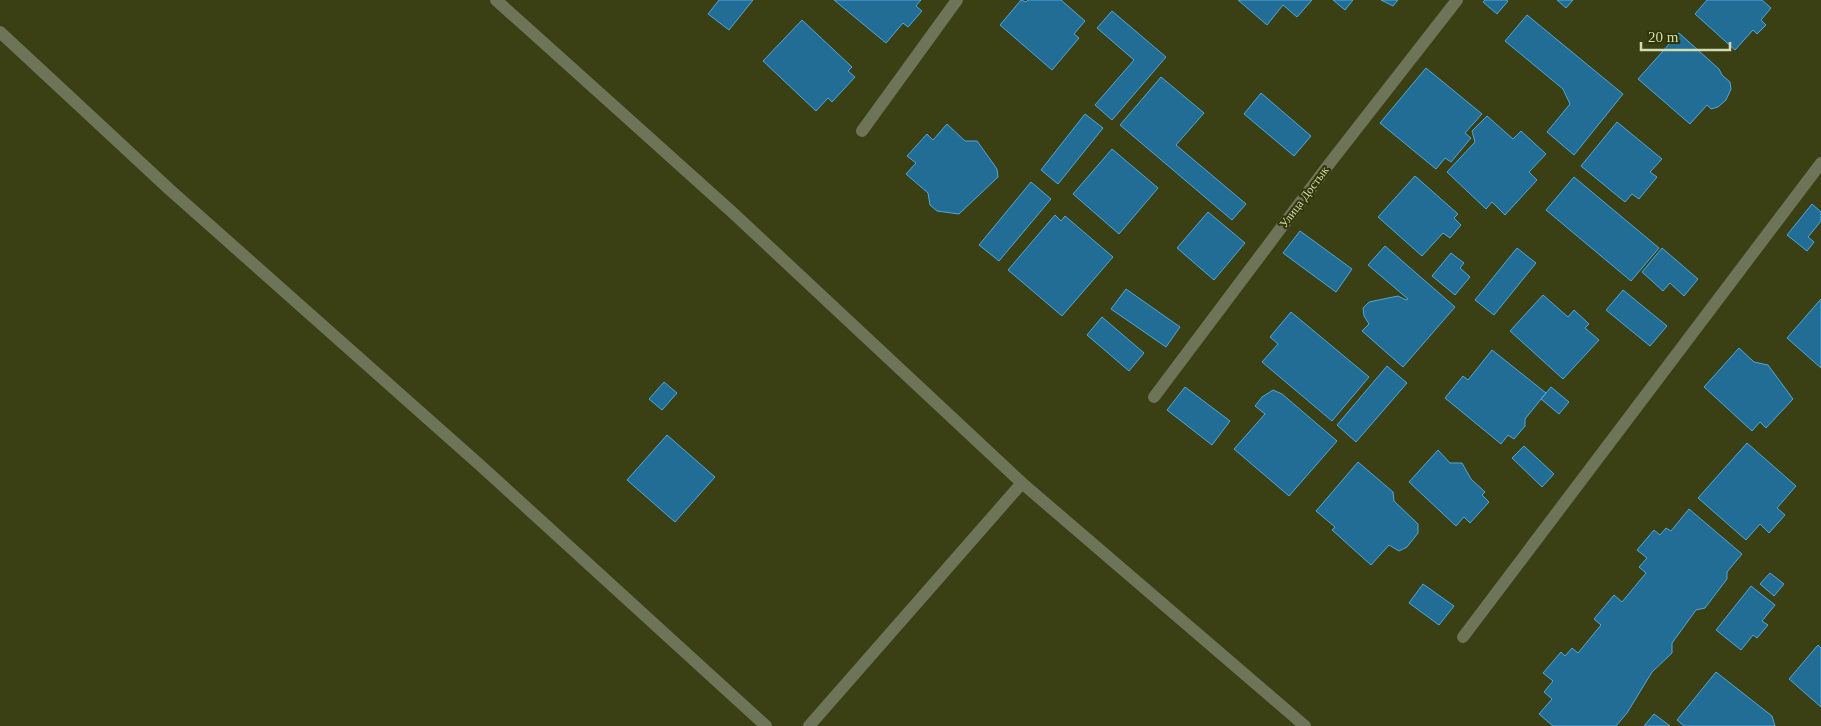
<svg xmlns="http://www.w3.org/2000/svg" width="1821" height="726" viewBox="0 0 1821 726" font-family="'Times New Roman',serif">
	<rect width="100%" height="100%" fill="#3a4014"/>
	<path fill="#216d95" stroke="#52a7d8" d="M 719,0 L 753,0 L 729,30 L 708,14 Z
		M 834,0 L 921,0 L 916,6 L 922,11 L 908,27 L 903,23 L 886,43 Z
		M 1021,0 L 1026,2 L 1028,0 L 1061,0 L 1085,21 L 1074,34 L 1079,38 L 1052,70 L 1000,25 Z
		M 1238,0 L 1312,0 L 1297,17 L 1283,5 L 1267,25 Z
		M 1333,0 L 1353,0 L 1345,10 Z
		M 1381,0 L 1398,0 L 1393,6 Z
		M 1485,0 L 1506,0 L 1508,1 L 1497,14 L 1483,2 Z
		M 1557,0 L 1573,0 L 1566,8 Z
		M 1707,0 L 1762,0 L 1771,8 L 1761,20 L 1766,25 L 1757,34 L 1753,30 L 1735,50 L 1695,14 Z
		M 1112,11 L 1166,57 L 1112,120 L 1095,105 L 1134,60 L 1097,28 Z
		M 1527,15 L 1623,94 L 1574,155 L 1547,132 L 1570,104 L 1563,89 L 1505,41 Z
		M 802,20 L 852,67 L 848,71 L 855,77 L 832,102 L 828,98 L 816,111 L 763,61 Z
		M 1679,33 L 1719,69 L 1722,75 L 1730,82 L 1731,89 L 1726,100 L 1718,107 L 1711,109 L 1707,105 L 1690,124 L 1638,79 Z
		M 1426,68 L 1482,114 L 1465,133 L 1471,138 L 1451,162 L 1445,158 L 1436,169 L 1380,123 Z
		M 1161,77 L 1204,113 L 1176,145 L 1246,204 L 1232,220 L 1120,125 Z
		M 1261,93 L 1311,136 L 1294,156 L 1244,114 Z
		M 1085,114 L 1103,128 L 1058,184 L 1041,170 Z
		M 1487,116 L 1513,139 L 1521,131 L 1546,154 L 1529,172 L 1537,180 L 1505,215 L 1492,202 L 1486,209 L 1447,172 L 1475,142 L 1472,131 Z
		M 1617,122 L 1662,159 L 1650,172 L 1657,177 L 1639,199 L 1632,194 L 1625,202 L 1581,166 Z
		M 947,124 L 965,141 L 977,141 L 997,169 L 998,177 L 959,214 L 937,211 L 930,205 L 928,193 L 906,174 L 916,163 L 907,156 L 927,134 L 933,140 Z
		M 1112,149 L 1158,188 L 1119,234 L 1073,194 Z
		M 1415,176 L 1458,214 L 1454,218 L 1461,225 L 1450,238 L 1443,233 L 1422,256 L 1378,217 Z
		M 1574,177 L 1659,248 L 1631,281 L 1546,210 Z
		M 1031,182 L 1051,199 L 999,261 L 979,245 Z
		M 1812,204 L 1821,212 L 1821,221 L 1808,237 L 1814,242 L 1807,251 L 1787,235 Z
		M 1208,212 L 1245,243 L 1214,280 L 1177,248 Z
		M 1055,215 L 1061,221 L 1065,216 L 1113,257 L 1062,316 L 1008,270 Z
		M 1300,231 L 1352,269 L 1336,292 L 1283,253 Z
		M 1385,246 L 1455,307 L 1403,367 L 1362,331 L 1369,324 L 1364,316 L 1363,308 L 1369,302 L 1398,296 L 1406,300 L 1408,299 L 1368,265 Z
		M 1517,248 L 1536,263 L 1494,315 L 1475,300 Z
		M 1662,248 L 1698,279 L 1684,296 L 1670,283 L 1663,291 L 1642,272 Z
		M 1451,253 L 1464,263 L 1460,268 L 1470,277 L 1455,295 L 1432,276 Z
		M 1126,289 L 1180,327 L 1166,347 L 1111,309 Z
		M 1623,290 L 1667,326 L 1650,346 L 1606,310 Z
		M 1543,295 L 1568,317 L 1574,310 L 1589,324 L 1585,328 L 1599,340 L 1563,379 L 1510,331 Z
		M 1821,299 L 1821,368 L 1787,338 Z
		M 1291,312 L 1369,377 L 1332,421 L 1262,362 L 1278,344 L 1270,337 Z
		M 1102,317 L 1144,353 L 1129,371 L 1087,335 Z
		M 1739,348 L 1754,362 L 1768,365 L 1793,399 L 1766,428 L 1760,422 L 1752,431 L 1704,387 Z
		M 1492,350 L 1546,393 L 1525,419 L 1525,426 L 1514,439 L 1508,435 L 1501,444 L 1445,398 L 1463,376 L 1468,380 Z
		M 1387,366 L 1407,383 L 1356,442 L 1337,425 Z
		M 664,382 L 677,393 L 662,410 L 649,399 Z
		M 1185,387 L 1230,421 L 1212,445 L 1167,410 Z
		M 1551,387 L 1569,402 L 1559,414 L 1541,399 Z
		M 1273,390 L 1282,394 L 1337,441 L 1289,496 L 1234,449 L 1265,414 L 1255,406 L 1262,397 Z
		M 667,435 L 715,477 L 675,522 L 627,480 Z
		M 1747,443 L 1796,486 L 1777,508 L 1785,515 L 1769,533 L 1760,524 L 1746,540 L 1698,498 Z
		M 1524,446 L 1554,474 L 1542,487 L 1512,458 Z
		M 1438,450 L 1450,463 L 1462,463 L 1471,479 L 1485,492 L 1482,495 L 1489,502 L 1470,523 L 1464,517 L 1456,526 L 1409,482 Z
		M 1358,462 L 1393,492 L 1394,501 L 1418,524 L 1418,533 L 1407,547 L 1399,551 L 1389,545 L 1371,565 L 1332,530 L 1335,527 L 1316,511 Z
		M 1689,509 L 1742,554 L 1727,572 L 1727,579 L 1705,608 L 1696,610 L 1672,643 L 1672,653 L 1652,672 L 1627,713 L 1616,726 L 1553,726 L 1539,714 L 1552,699 L 1544,692 L 1553,681 L 1543,673 L 1561,652 L 1565,656 L 1572,648 L 1578,653 L 1601,625 L 1594,619 L 1614,595 L 1622,602 L 1646,573 L 1639,567 L 1647,558 L 1637,550 L 1654,530 L 1660,535 L 1666,528 L 1671,531 Z
		M 1770,573 L 1784,584 L 1774,596 L 1760,584 Z
		M 1423,584 L 1454,606 L 1439,625 L 1409,603 Z
		M 1751,586 L 1775,605 L 1762,621 L 1768,625 L 1757,638 L 1753,635 L 1741,650 L 1716,630 Z
		M 1818,645 L 1821,648 L 1821,707 L 1789,679 Z
		M 1716,672 L 1772,716 L 1775,726 L 1684,726 L 1677,720 Z
		M 1654,714 L 1670,726 L 1644,726 Z"/>
	<g fill="none" stroke-linecap="round" stroke-linejoin="round">
		<path stroke="#6e7457" stroke-width="12" d="M 496,0 L 732,212 L 1022,483
			M 0,32 L 169,189 L 481,466 L 766,726
			M 862,131 L 957,0
			M 1154,397 L 1326,168 L 1457,0
			M 1463,637 L 1821,163
			M 809,726 L 1022,483 L 1305,726"/>
	</g>
	<g text-anchor="middle" stroke-width="4" stroke-linejoin="round" paint-order="stroke">
		<g font-size="12" fill="#d3dbb3" stroke="#303607">
			<text transform="translate(1304 197) rotate(-53)" y="4">Улица Достык</text>
		</g>
	</g>
	<path d="M1641 42v8h89v-8" fill="none" stroke="#d3dbb3" stroke-width="2.5"/>
	<text x="1648" y="42" font-size="15" fill="#d3dbb3" stroke="#303607" stroke-width="4" paint-order="stroke">20 m</text>
</svg>
